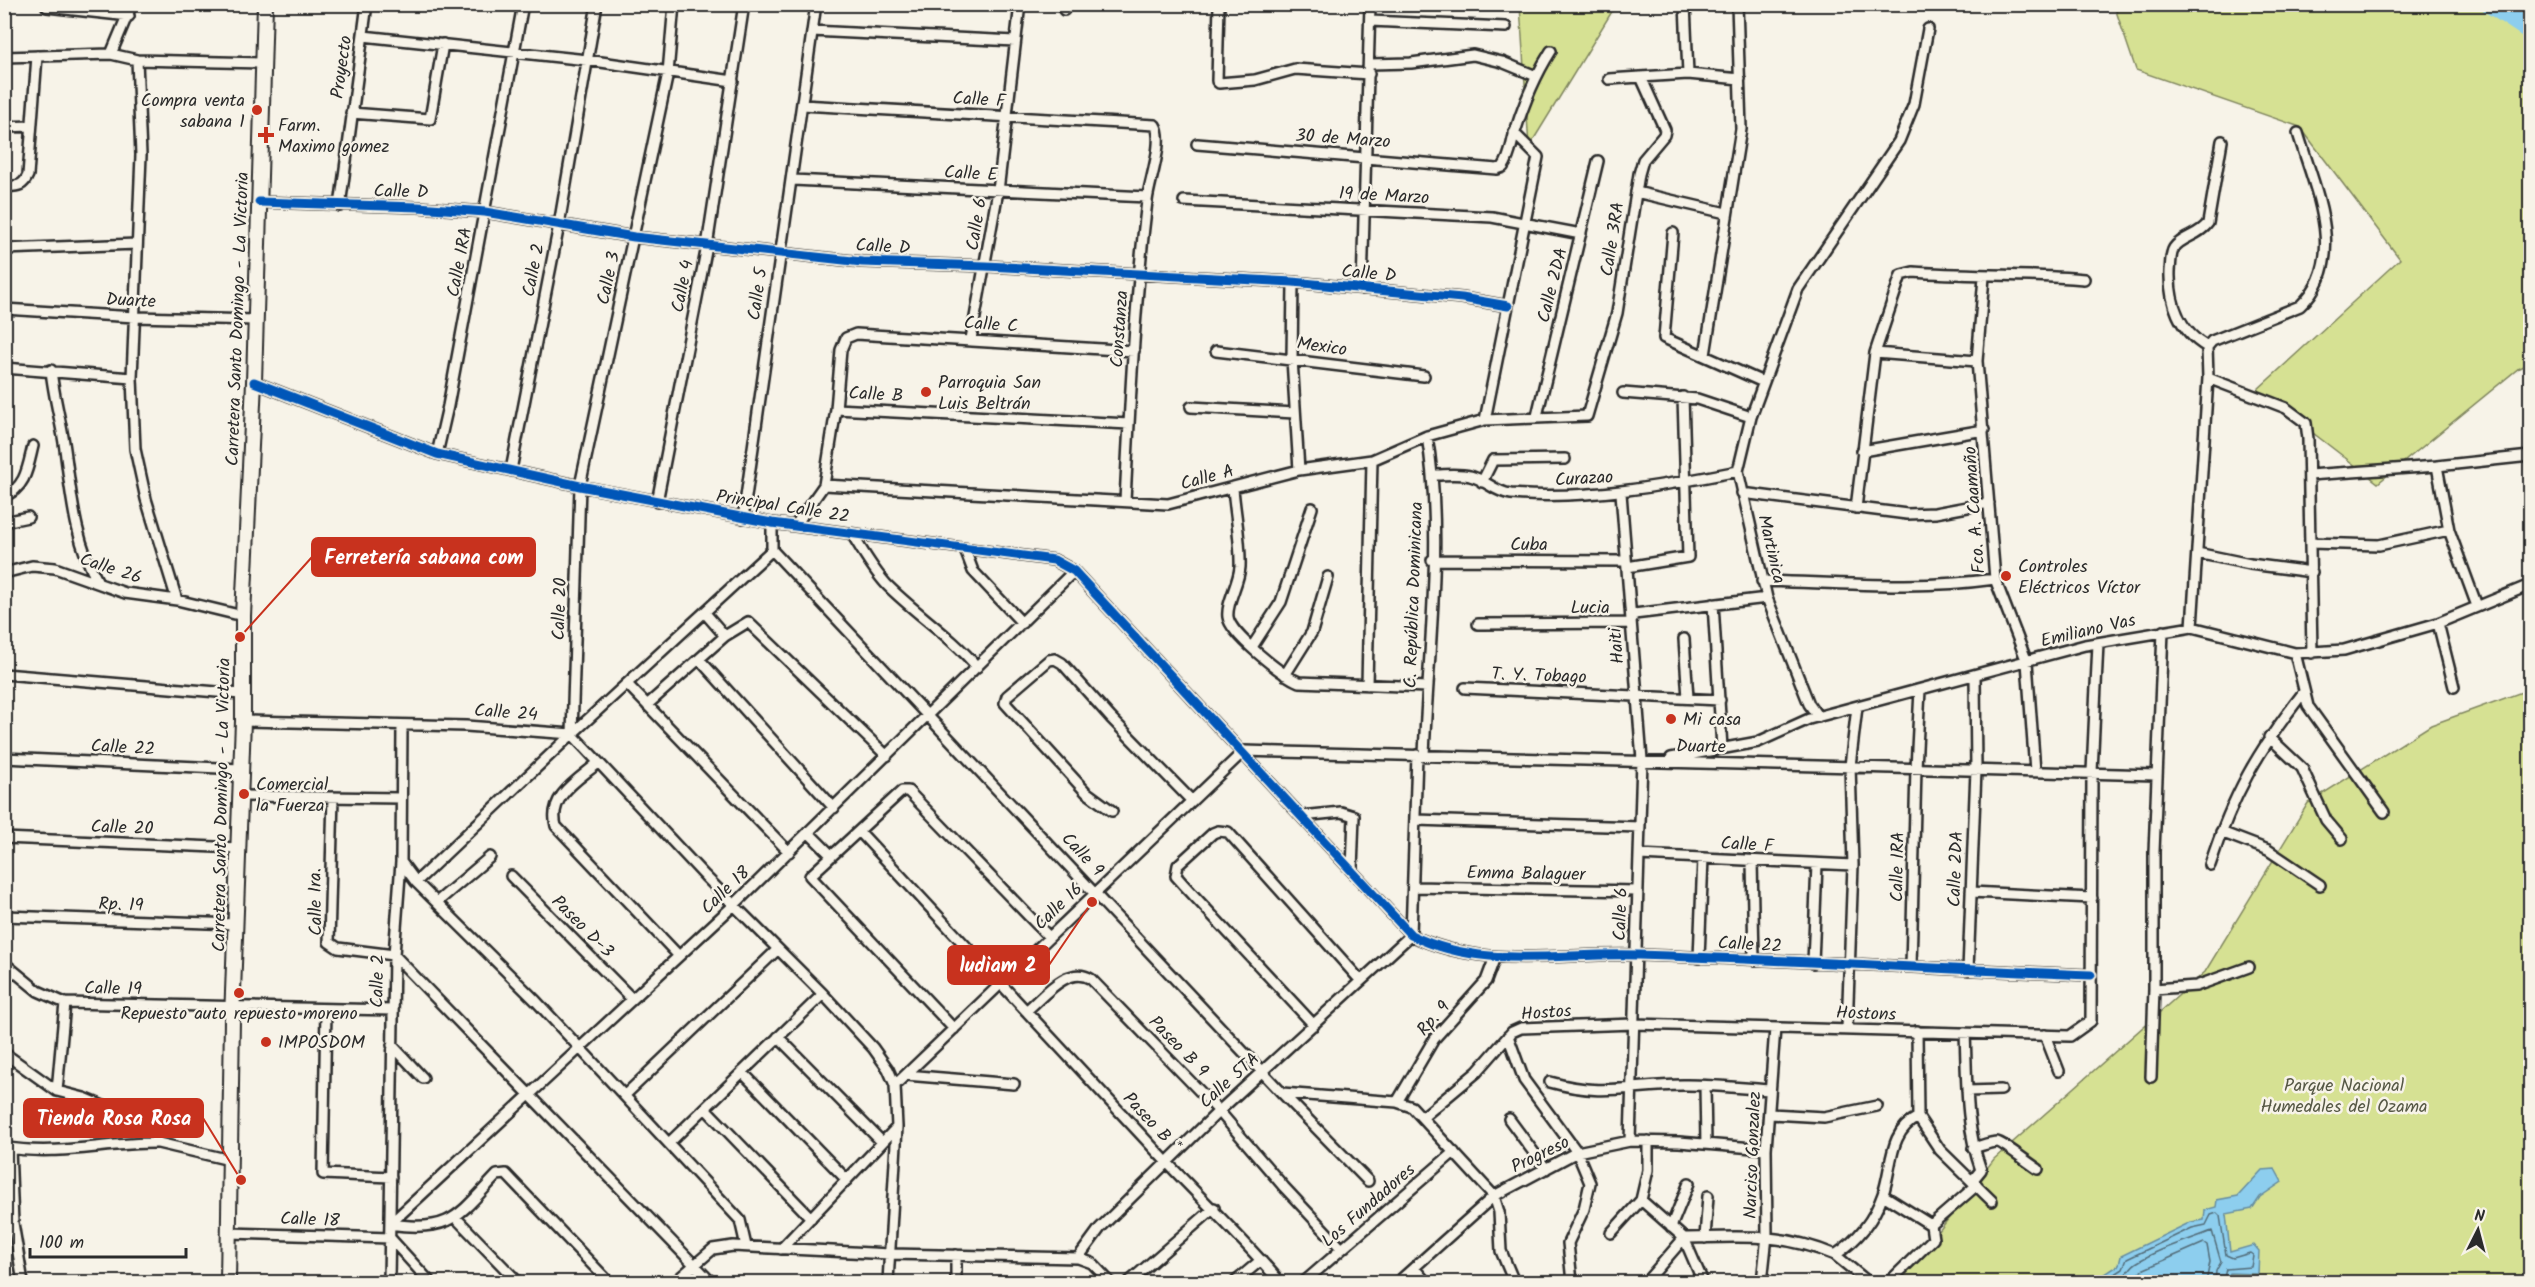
<svg xmlns="http://www.w3.org/2000/svg" width="2535" height="1287" viewBox="0 0 2535 1287" font-family="Kalam,sans-serif">
	<rect width="100%" height="100%" fill="#f7f3e8"/>
	<filter id="ink" filterUnits="userSpaceOnUse"><feTurbulence type="fractalNoise" baseFrequency=".0167" numOctaves="2"/><feDisplacementMap in="SourceGraphic" scale="12" xChannelSelector="R" yChannelSelector="G"/><feConvolveMatrix kernelMatrix="1 2 1 2 8 2 1 2 1" color-interpolation-filters="sRGB"/></filter>
	<g filter="url(#ink)">
		<path fill="#d6e193" stroke="#80865f" stroke-width="1.5" d="M 1520,5 L 1616,5 L 1529,147 Z
			M 2114,5 L 2530,5 L 2530,363 L 2519,368 L 2378,483 L 2257,390 L 2400,259 L 2300,127 L 2136,70 Z
			M 2530,689 L 2530,1282 L 1896,1282 L 1916,1261 L 1994,1159 L 2205,972 L 2308,803 L 2431,725 Z"/>
		<path fill="#8dceee" stroke="#668da0" stroke-width="1.5" d="M 2275,1169 L 2282,1182 L 2260,1197 L 2252,1209 L 2226,1214 L 2230,1252 L 2254,1245 L 2259,1251 L 2258,1274 L 2230,1273 L 2228,1282 L 2093,1282 L 2119,1265 L 2121,1256 L 2191,1222 L 2204,1220 L 2205,1210 L 2216,1207 L 2217,1200 L 2238,1196 L 2262,1170 Z"/>
		<g fill="none" stroke-linecap="round" stroke-linejoin="round">
			<path stroke="#526c79" stroke-width="1.5" d="M 2103,1282 L 2123,1269 L 2127,1259 L 2192,1228 L 2206,1225 L 2211,1215 L 2217,1213 L 2220,1216 L 2226,1255 L 2233,1258 L 2250,1253 L 2253,1255 L 2251,1267 L 2226,1269 L 2223,1282
				M 2117,1282 C 2126,1276 2131,1266 2136,1263 C 2160,1248 2187,1241 2212,1231 L 2221,1262 L 2216,1271 L 2215,1282
				M 2133,1282 L 2142,1270 L 2204,1243 L 2207,1245 L 2210,1262 L 2206,1282"/>
			<path stroke="#8dceee" stroke-width="20" d="M 2491,4 L 2530,30"/>
			<g stroke="#2b2b2b" stroke-width="14">
				<path id="street" d="M 1219,4 L 1217,81 L 1219,83 L 1255,80 L 1295,69 L 1369,74
					M 1685,4 L 1688,74
					M 47,7 L 129,16
					M 1064,10 L 1065,4
					M 1370,21 L 1506,27
					M 812,31 L 1015,41
					M 363,36 L 587,60 L 733,81
					M 111,54 L 132,4
					M 4,57 L 111,54 L 137,60 L 262,63
					M 137,60 L 141,155 L 132,378 L 135,449 L 146,499 L 177,600
					M 1370,64 L 1411,63 L 1473,55 L 1502,62 L 1536,76
					M 1609,79 L 1688,74 L 1740,79
					M 802,105 L 1155,125 C 1165,140 1149,182 1147,201 C 1135,300 1130,401 1125,501
					M 351,113 L 430,119 L 443,44
					M 4,127 L 31,126
					M 1197,144 L 1497,169 L 1503,167 C 1511,156 1511,144 1515,132 C 1524,103 1535,76 1551,51
					M 793,180 L 1147,197
					M 4,187 C 17,186 23,187 28,175 L 37,56
					M 1636,192 L 1726,213
					M 1184,201 L 1492,217 L 1581,234
					M 259,202 L 418,207 L 485,212 L 634,237 L 862,262 L 986,266 L 1293,282 L 1462,298 L 1508,306
					M 340,206 L 367,4
					M 1673,233 L 1664,338 L 1763,382
					M 4,249 L 137,244
					M 1984,277 L 1977,361 L 1995,579 L 2027,662 L 2035,771
					M 1293,282 L 1292,359 L 1299,470
					M 1362,289 L 1370,4
					M 4,309 L 135,317 L 256,320
					M 971,339 L 998,191 L 1020,4
					M 2207,347 C 2179,331 2169,302 2170,271 C 2171,263 2170,254 2174,248 C 2181,237 2199,236 2208,223 L 2222,141
					M 1216,351 L 1424,376
					M 1875,353 L 1977,361
					M 1705,355 L 1741,129 L 1737,4
					M 4,368 L 132,378
					M 51,370 C 54,400 63,428 66,457 C 72,501 76,544 98,582
					M 2208,378 L 2286,408 L 2306,423 L 2308,439 L 2312,653
					M 254,382 L 437,454 L 580,486 L 772,523 L 1054,560 L 1074,571 L 1411,935 C 1483,971 1561,952 1638,955 C 1789,960 1940,969 2091,975
					M 1623,393 L 1697,399 L 1751,417
					M 1191,407 L 1295,413
					M 836,409 L 1129,424
					M 1537,416 L 1598,161
					M 1485,420 L 1538,157 L 1514,133
					M 1862,451 L 1984,430
					M 437,454 L 448,406 L 523,4
					M 511,470 L 559,225 L 597,4
					M 1433,475 C 1445,475 1459,473 1470,476 C 1485,479 1494,492 1511,494 C 1589,500 1662,486 1738,471
					M 2309,475 L 2437,466
					M 1482,482 L 1493,460 L 1565,459
					M 824,485 L 1168,504 L 1299,470 L 1372,460 L 1427,436 L 1485,420 L 1587,416 L 1617,313 L 1639,174 L 1643,160 L 1664,135 L 1665,130 L 1641,77
					M 1233,488 C 1235,514 1241,541 1240,567 C 1239,583 1226,603 1228,617 C 1230,634 1282,675 1299,682 L 1427,687
					M 1621,493 L 1642,760 L 1630,1141
					M 1742,493 L 1907,514 L 1935,513 L 1989,503
					M 4,496 C 26,488 28,466 33,446
					M 657,502 L 707,246 L 744,4
					M 1856,508 L 1875,353 L 1901,275 L 1913,272 C 1970,276 2027,274 2084,279
					M 743,518 L 816,4
					M 4,522 L 28,517
					M 795,526 L 824,485 L 836,409 L 841,350 L 846,338 L 856,334 L 1134,351
					M 852,534 C 863,552 873,570 887,585 C 916,614 951,636 977,667
					M 2310,543 L 2379,545 L 2449,530
					M 772,550 L 1282,1093 L 1368,1181
					M 965,550 L 973,571 L 1022,623
					M 2197,553 L 2250,564 L 2312,572
					M 1432,560 L 1626,561
					M 1627,567 L 1688,557 L 1683,397
					M 4,573 L 32,566 L 55,568 L 125,593 L 177,600 L 243,616
					M 1762,581 C 1842,583 1916,590 1995,579
					M 1713,604 L 1722,748
					M 2477,606 L 2449,530 L 2437,466 L 2530,456
					M 705,613 L 725,636
					M 1631,621 L 1634,614 L 1767,598
					M 2438,623 L 2454,687
					M 1478,624 L 1630,623
					M 2192,627 L 2208,378 L 2207,347 L 2212,341 L 2300,306 C 2350,259 2314,188 2298,133
					M 1684,639 L 1688,698
					M 1252,647 L 1281,602 L 1312,508
					M 2295,653 L 2308,706 L 2384,812
					M 699,659 L 834,808
					M 4,674 L 241,694
					M 1285,675 L 1312,632 L 1328,577
					M 628,685 L 789,852
					M 1367,685 L 1372,460
					M 1465,688 L 1720,700
					M 647,705 L 725,636 L 748,622 L 887,756
					M 1818,717 L 1809,704 L 1767,598 L 1738,471 L 1751,417 L 1798,289 L 1899,141 L 1914,104 L 1928,29
					M 243,721 L 466,726 L 572,734 L 705,876 L 823,994 L 873,1048 L 888,1069 L 895,1085 L 897,1127 L 888,1282
					M 572,734 L 580,486 L 668,73 L 674,4
					M 2269,737 L 2302,768 L 2326,820 L 2342,839
					M 1244,751 L 2156,775
					M 1424,755 C 1428,654 1444,535 1427,436
					M 4,758 L 241,769
					M 1671,758 L 1758,742 L 1809,719 L 2085,645 L 2192,627 L 2295,653 L 2344,650 L 2438,623 L 2530,585
					M 598,763 C 578,780 548,796 556,826 L 679,956
					M 241,796 L 401,798
					M 333,797 L 329,942 L 338,948 L 394,955 L 711,1282
					M 1112,811 L 1086,792 L 1005,703 L 1007,696 L 1049,660 L 1055,659 L 1062,663 L 1111,718 L 1192,801
					M 1302,816 L 1341,812 L 1354,816 L 1352,870
					M 1416,820 L 1640,827
					M 859,831 C 958,939 1059,1046 1159,1154 C 1199,1197 1242,1237 1280,1282
					M 808,832 L 832,856
					M 2221,832 L 2268,850 L 2320,885
					M 4,838 L 239,848
					M 1639,855 L 1853,865
					M 1752,861 L 1754,960
					M 401,862 L 416,882 L 536,1001 L 740,1220 L 746,1246
					M 2210,865 C 2233,794 2257,752 2303,693
					M 511,876 L 632,999
					M 416,882 L 572,734 L 772,550 L 772,523
					M 1414,887 L 1637,891
					M 1971,892 L 2092,898
					M 437,902 L 490,857
					M 4,916 L 237,924
					M 1411,935 L 1417,755
					M 1699,958 L 1703,858
					M 4,963 L 38,991 L 65,1003 L 393,1010
					M 1813,963 L 1817,864
					M 1911,967 L 1916,768 L 1920,690
					M 1968,970 L 1976,770 L 1975,676
					M 2154,989 L 2196,986 L 2249,967
					M 326,1010 L 323,1174 L 391,1177
					M 1026,1011 C 1043,997 1068,964 1091,979 L 1219,1111 L 1284,1187 L 1342,1249
					M 1314,1025 L 1184,885 L 1176,876 L 1178,865 L 1213,833 L 1218,831 L 1228,832 L 1361,981
					M 954,1029 L 810,876 L 902,791 L 908,791 L 1049,937
					M 1847,1029 L 1853,865 L 1850,766 L 1857,707
					M 1917,1031 L 1918,1117 L 1940,1150 L 1992,1201
					M 1965,1033 C 1967,1078 1965,1126 1981,1170 L 1972,1181
					M 2045,1035 L 2059,1071
					M 1508,1036 L 1524,1080 L 1577,1152 L 1590,1183 L 1584,1209 L 1568,1243 L 1572,1282
					M 778,1037 L 882,1142
					M 392,1045 L 423,1078
					M 4,1053 L 57,1091 L 84,1098 L 149,1125 L 158,1143 L 230,1160
					M 742,1072 L 847,1180
					M 906,1075 L 1014,1084
					M 2151,1077 L 2154,989 L 2154,852 L 2163,631
					M 1550,1082 C 1606,1098 1634,1084 1687,1085 C 1715,1085 1743,1088 1770,1090
					M 895,1085 L 1244,751
					M 1705,1086 L 1706,1144
					M 57,1091 L 65,1003
					M 1967,1091 L 2001,1090
					M 1282,1093 L 1397,1102 L 1412,1107 L 1494,1196 L 1499,1212 L 1501,1251 L 1514,1282
					M 625,1095 L 778,949
					M 1397,1102 L 1434,1039 L 1486,981 L 1495,957
					M 705,1108 L 811,1218
					M 1769,1114 L 1824,1117 L 1877,1106
					M 1423,1117 L 1477,1072 L 1512,1032 L 1521,1028 L 1634,1024 L 2070,1036 L 2091,1021 L 2092,772 L 2098,643
					M 1509,1119 L 1546,1169
					M 1648,1141 L 1648,1170 L 1641,1200 L 1684,1238 L 1703,1282
					M 669,1143 L 823,994
					M 4,1147 C 56,1157 107,1142 158,1143
					M 10,1148 L 13,1223 L 23,1282
					M 1973,1148 C 1981,1146 1990,1142 1997,1142 C 2002,1142 2030,1164 2038,1169
					M 1883,1195 L 1931,1225
					M 456,1218 L 518,1282
					M 390,1224 L 734,905 L 1074,571
					M 390,1224 C 451,1233 458,1216 497,1175 L 506,1174 L 609,1282
					M 1931,1225 L 1977,1185
					M 1671,1227 L 1689,1183
					M 229,1233 L 390,1238
					M 1611,1233 L 1641,1200
					M 390,1238 L 430,1282
					M 1705,1238 L 1708,1196
					M 781,1249 L 897,1127
					M 1835,1255 L 1868,1282
					M 1078,1258 L 1100,1228 L 1219,1111 L 1411,935
					M 1414,1268 L 1426,1282
					M 389,1282 L 394,955 L 401,862 L 402,725
					M 675,1282 L 713,1249 L 733,1246 L 890,1254 L 1078,1258 L 1092,1263 L 1110,1282
					M 956,1282 L 956,1255
					M 1129,1282 L 1214,1208
					M 1235,1282 L 1261,1260
					M 1304,1282 L 1454,1152
					M 1398,1282 L 1494,1196 L 1577,1152 L 1630,1141 L 1679,1142 L 1766,1149
					M 1646,1282 L 1684,1238 C 1741,1237 1781,1232 1835,1255 C 1858,1240 1874,1220 1883,1194 C 1893,1165 1888,1132 1918,1117
					M 1762,1282 L 1767,1236 L 1766,1149 L 1775,1028
					M 1889,1282 L 1933,1239 L 1931,1225"/>
			</g>
			<g stroke="#2b2b2b" stroke-width="18">
				<path id="secondary" d="M 228,1282 L 232,1019 L 243,721 L 243,616 L 254,382 L 265,4"/>
			</g>
			<use href="#street" stroke="#f7f3e8" stroke-width="9"/>
			<use href="#secondary" stroke="#f7f3e8" stroke-width="14"/>
			<g stroke="#f7f3e8" stroke-width="13">
				<path id="cycleway" d="M 259,202 L 418,207 L 485,212 L 634,237 L 862,262 L 986,266 L 1293,282 L 1462,298 L 1508,306
					M 254,382 L 437,454 L 580,486 L 772,523 L 1054,560 L 1074,571 L 1411,935 C 1483,971 1561,952 1638,955 C 1789,960 1940,969 2091,975"/>
			</g>
			<use href="#cycleway" stroke="#0057b8" stroke-width="9"/>
		</g>
	</g>
	<g fill="#c8321e" stroke="#f7f3e8" stroke-width="2">
		<circle cx="257" cy="110" r="6"/>
		<path d="M263 126h6v6h6v6h-6v6h-6v-6h-6v-6h6z"/>
		<circle cx="926" cy="392" r="6"/>
		<circle cx="2006" cy="576" r="6"/>
		<circle cx="1671" cy="719" r="6"/>
		<circle cx="244" cy="794" r="6"/>
		<circle cx="239" cy="993" r="6"/>
		<circle cx="266" cy="1042" r="6"/>
	</g>
	<g text-anchor="middle" stroke-width="5" stroke-linejoin="round" paint-order="stroke">
		<g font-size="18" fill="#2b2b2b" stroke="#f7f3e8">
			<text transform="translate(341 67) rotate(-82)" y="6">Proyecto</text>
			<text transform="translate(979 99) rotate(3)" y="6">Calle F</text>
			<text transform="translate(1343 138) rotate(4)" y="6">30 de Marzo</text>
			<text transform="translate(971 173) rotate(3)" y="6">Calle E</text>
			<text transform="translate(401 191) rotate(1)" y="6">Calle D</text>
			<text transform="translate(1384 195) rotate(3)" y="6">19 de Marzo</text>
			<text transform="translate(976 224) rotate(-81)" y="6">Calle 6</text>
			<text transform="translate(1612 239) rotate(-81)" y="6">Calle 3RA</text>
			<text transform="translate(883 246) rotate(3)" y="6">Calle D</text>
			<text transform="translate(459 262) rotate(-79)" y="6">Calle 1RA</text>
			<text transform="translate(533 270) rotate(-79)" y="6">Calle 2</text>
			<text transform="translate(1369 273) rotate(5)" y="6">Calle D</text>
			<text transform="translate(608 278) rotate(-78)" y="6">Calle 3</text>
			<text transform="translate(1552 285) rotate(-76)" y="6">Calle 2DA</text>
			<text transform="translate(682 286) rotate(-79)" y="6">Calle 4</text>
			<text transform="translate(757 294) rotate(-82)" y="6">Calle 5</text>
			<text transform="translate(131 300) rotate(3)" y="6">Duarte</text>
			<text transform="translate(237 319) rotate(-88)" y="6">Carretera Santo Domingo - La Victoria</text>
			<text transform="translate(991 324) rotate(4)" y="6">Calle C</text>
			<text transform="translate(1119 329) rotate(-86)" y="6">Constanza</text>
			<text transform="translate(1322 346) rotate(8)" y="6">Mexico</text>
			<text transform="translate(876 394) rotate(3)" y="6">Calle B</text>
			<text transform="translate(1207 477) rotate(-15)" y="6">Calle A</text>
			<text transform="translate(1584 478) rotate(-3)" y="6">Curazao</text>
			<text transform="translate(783 506) rotate(9)" y="6">Principal Calle 22</text>
			<text transform="translate(1974 510) rotate(-94)" y="6">Fco. A. Caamaño</text>
			<text x="1529" y="550">Cuba</text>
			<text transform="translate(1772 549) rotate(77)" y="6">Martinica</text>
			<text transform="translate(111 568) rotate(18)" y="6">Calle 26</text>
			<text transform="translate(1413 595) rotate(-88)" y="6">C. República Dominicana</text>
			<text x="1590" y="613">Lucia</text>
			<text transform="translate(559 609) rotate(-88)" y="6">Calle 20</text>
			<text transform="translate(2088 630) rotate(-13)" y="6">Emiliano Vas</text>
			<text transform="translate(1616 646) rotate(-95)" y="6">Haiti</text>
			<text transform="translate(1539 675) rotate(2)" y="6">T. Y. Tobago</text>
			<text transform="translate(506 712) rotate(4)" y="6">Calle 24</text>
			<text transform="translate(1701 746) rotate(1)" y="6">Duarte</text>
			<text transform="translate(123 747) rotate(3)" y="6">Calle 22</text>
			<text transform="translate(221 805) rotate(-89)" y="6">Carretera Santo Domingo - La Victoria</text>
			<text transform="translate(122 827) rotate(2)" y="6">Calle 20</text>
			<text transform="translate(1747 844) rotate(3)" y="6">Calle F</text>
			<text transform="translate(1083 854) rotate(47)" y="6">Calle 9</text>
			<text transform="translate(1897 867) rotate(-89)" y="6">Calle 1RA</text>
			<text transform="translate(1955 869) rotate(-88)" y="6">Calle 2DA</text>
			<text transform="translate(1526 873) rotate(1)" y="6">Emma Balaguer</text>
			<text transform="translate(725 890) rotate(-44)" y="6">Calle 18</text>
			<text transform="translate(315 902) rotate(-91)" y="6">Calle 1ra.</text>
			<text transform="translate(121 904) rotate(2)" y="6">Rp. 19</text>
			<text transform="translate(1058 906) rotate(-44)" y="6">Calle 16</text>
			<text transform="translate(1620 914) rotate(-88)" y="6">Calle 6</text>
			<text transform="translate(583 926) rotate(45)" y="6">Paseo D-3</text>
			<text transform="translate(1750 944) rotate(3)" y="6">Calle 22</text>
			<text transform="translate(377 981) rotate(-89)" y="6">Calle 2</text>
			<text transform="translate(113 988) rotate(1)" y="6">Calle 19</text>
			<text transform="translate(1546 1012) rotate(-4)" y="6">Hostos</text>
			<text transform="translate(1866 1013) rotate(2)" y="6">Hostons</text>
			<text transform="translate(1433 1018) rotate(-49)" y="6">Rp. 9</text>
			<text transform="translate(1179 1046) rotate(46)" y="6">Paseo B 9</text>
			<text transform="translate(1229 1080) rotate(-42)" y="6">Calle 5TA</text>
			<text transform="translate(1152 1122) rotate(47)" y="6">Paseo B *</text>
			<text transform="translate(1540 1154) rotate(-26)" y="6">Progreso</text>
			<text transform="translate(1752 1155) rotate(-88)" y="6">Narciso Gonzalez</text>
			<text transform="translate(1368 1205) rotate(-41)" y="6">Los Fundadores</text>
			<text transform="translate(310 1219) rotate(2)" y="6">Calle 18</text>
		</g>
		<g font-size="18" fill="#2b2b2b" stroke="#f7f3e8" text-anchor="start">
			<text x="245" y="106" text-anchor="end">Compra venta<tspan x="245" dy="21">sabana 1</tspan></text>
			<text x="278" y="131">Farm.<tspan x="278" dy="21">Maximo gomez</tspan></text>
			<text x="938" y="388">Parroquia San<tspan x="938" dy="21">Luis Beltrán</tspan></text>
			<text x="2018" y="572">Controles<tspan x="2018" dy="21">Eléctricos Víctor</tspan></text>
			<text x="1683" y="725">Mi casa</text>
			<text x="256" y="790">Comercial<tspan x="256" dy="21">la Fuerza</tspan></text>
			<text x="239" y="1019" text-anchor="middle">Repuesto auto repuesto moreno</text>
			<text x="278" y="1048">IMPOSDOM</text>
		</g>
		<g font-size="18" fill="#565845" stroke="#f7f3e8">
			<text x="2344" y="1091">Parque Nacional<tspan x="2344" dy="21">Humedales del Ozama</tspan></text>
		</g>
	</g>
	<path fill="none" stroke="#c8321e" stroke-width="2" d="M240 637L312 557M1092 902L1049 965M241 1180L203 1118"/>
	<g fill="#c8321e" stroke="#f7f3e8" stroke-width="2">
		<circle cx="240" cy="637" r="6"/>
		<circle cx="1092" cy="902" r="6"/>
		<circle cx="241" cy="1180" r="6"/>
	</g>
	<g fill="#c8321e" stroke="#c8321e" stroke-width="2">
		<rect x="312" y="538" width="223" height="38" rx="6"/>
		<rect x="948" y="946" width="101" height="38" rx="6"/>
		<rect x="24" y="1099" width="179" height="38" rx="6"/>
	</g>
	<g font-size="20" text-anchor="middle" font-weight="bold" fill="#fff">
		<text x="424" y="564">Ferretería sabana com</text>
		<text x="998" y="972">ludiam 2</text>
		<text x="114" y="1125">Tienda Rosa Rosa</text>
	</g>
	<rect width="2535" height="1287" fill="none" stroke="#f7f3e8" stroke-width="24"/>
	<rect x="12" y="12" width="2511" height="1263" fill="none" stroke="#2b2b2b" stroke-width="2" filter="url(#ink)"/>
	<g transform="translate(2478 1230) rotate(6)" stroke="#f7f3e8" stroke-width="4.5" paint-order="stroke">
	<path d="M0-4.5L10 22L0 15L-10 22Z" fill="#2b2b2b"/>
	<text y="-9" font-size="16" font-weight="bold" text-anchor="middle" fill="#2b2b2b">N</text>
	</g>
	<path d="M30 1248v9h156v-9" fill="none" stroke="#2b2b2b" stroke-width="3"/>
	<text x="39" y="1248" font-size="18" fill="#2b2b2b" stroke="#f7f3e8" stroke-width="4.5" paint-order="stroke">100 m</text>
</svg>
